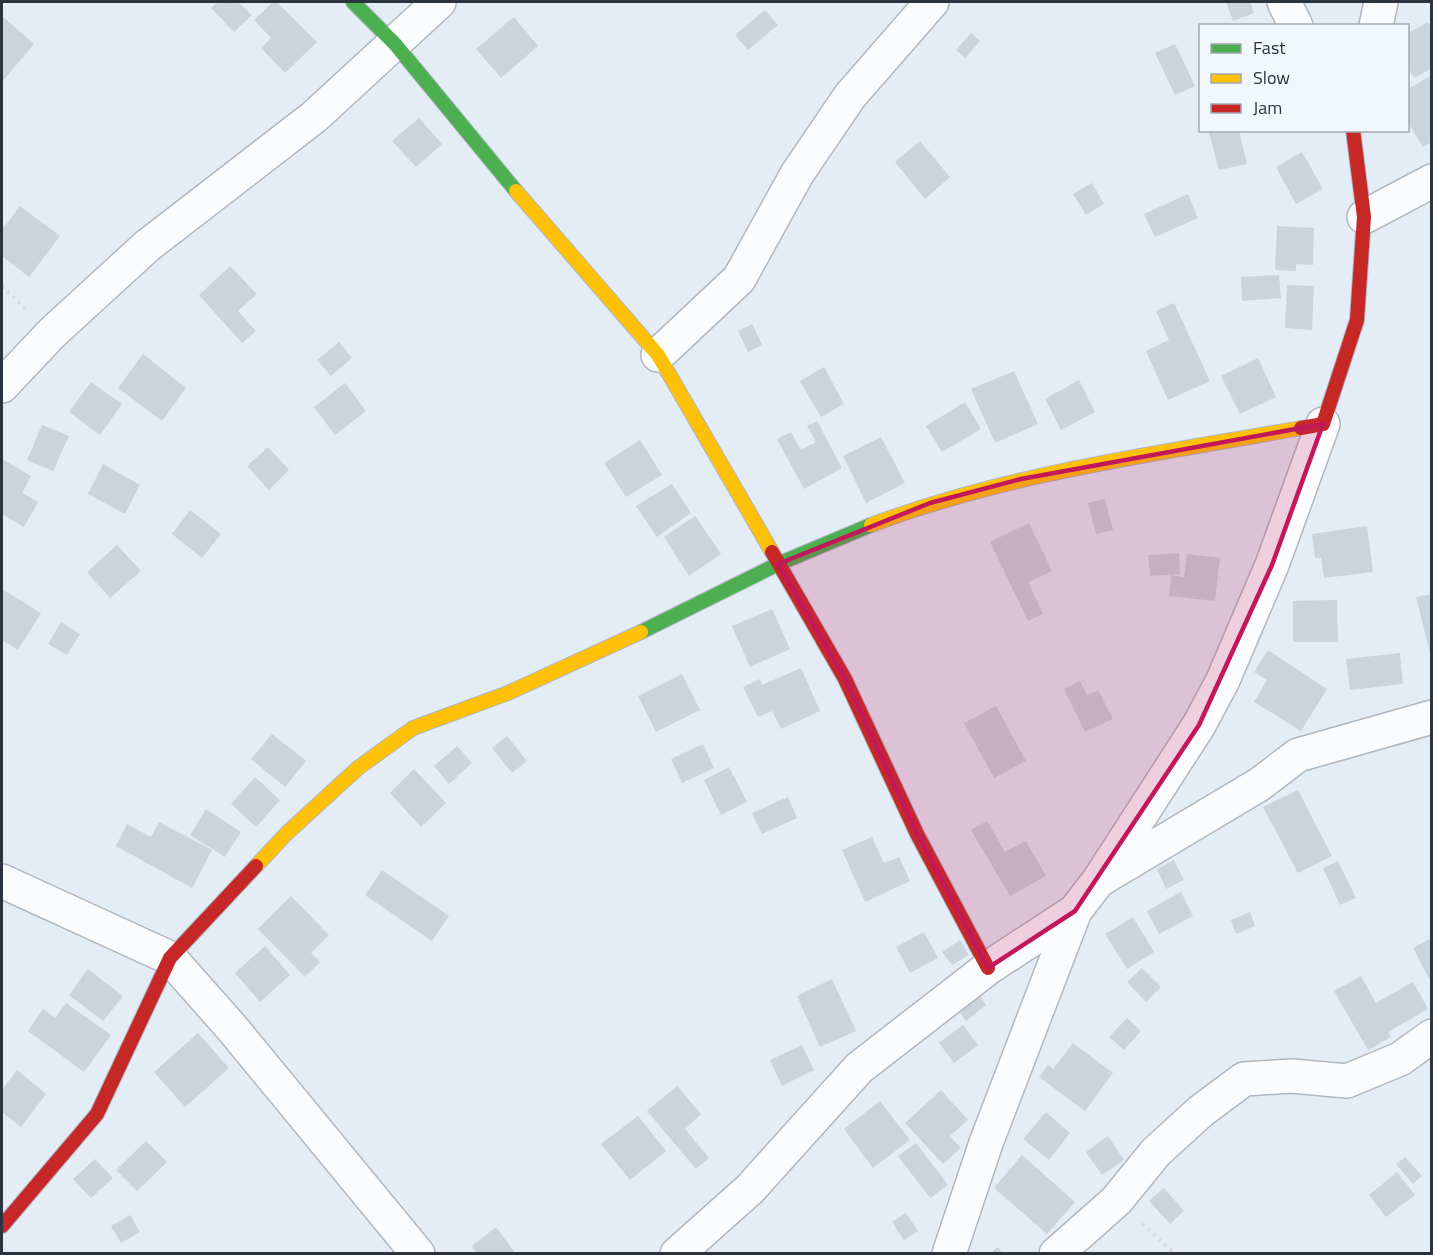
<svg xmlns="http://www.w3.org/2000/svg" width="1433" height="1255" viewBox="0 0 1433 1255" font-family="'Titillium Web',sans-serif">
	<rect width="100%" height="100%" fill="#e4ecf6"/>
	<path fill="#cbd3dd" d="M 218,2 L 238,2 L 252,15 L 234,32 L 211,8 Z
		M 273,2 L 277,2 L 317,42 L 285,73 L 261,48 L 271,38 L 254,20 Z
		M 1226,2 L 1250,2 L 1254,13 L 1233,21 Z
		M 765,10 L 778,25 L 748,50 L 735,35 Z
		M 2,16 L 34,44 L 2,82 Z
		M 514,17 L 538,46 L 501,78 L 476,49 Z
		M 1428,22 L 1432,28 L 1432,68 L 1414,78 L 1408,67 L 1408,33 Z
		M 971,33 L 980,41 L 965,58 L 956,50 Z
		M 1175,44 L 1195,86 L 1175,95 L 1155,53 Z
		M 1432,75 L 1432,142 L 1423,147 L 1410,126 L 1408,128 L 1408,89 Z
		M 419,118 L 442,144 L 416,167 L 392,141 Z
		M 1217,130 L 1239,130 L 1247,164 L 1219,170 L 1209,132 Z
		M 920,141 L 950,177 L 925,199 L 895,162 Z
		M 1302,152 L 1323,189 L 1296,204 L 1276,167 Z
		M 1092,183 L 1104,204 L 1086,215 L 1073,194 Z
		M 1188,194 L 1198,218 L 1155,237 L 1144,214 Z
		M 20,206 L 60,236 L 29,277 L 2,256 L 2,230 Z
		M 1277,226 L 1314,228 L 1313,265 L 1296,264 L 1296,271 L 1275,270 Z
		M 230,266 L 257,294 L 238,311 L 256,331 L 242,343 L 199,295 Z
		M 1279,275 L 1281,298 L 1242,301 L 1241,277 Z
		M 1287,285 L 1314,286 L 1312,330 L 1285,328 Z
		M 1174,303 L 1210,381 L 1168,400 L 1146,351 L 1169,340 L 1156,311 Z
		M 752,324 L 762,345 L 748,352 L 738,331 Z
		M 339,342 L 352,358 L 331,376 L 317,360 Z
		M 143,354 L 186,388 L 162,421 L 118,388 Z
		M 1258,358 L 1276,397 L 1240,414 L 1221,376 Z
		M 824,367 L 844,404 L 821,417 L 800,381 Z
		M 1014,371 L 1038,424 L 995,443 L 971,389 Z
		M 1079,380 L 1095,412 L 1061,430 L 1045,399 Z
		M 91,382 L 122,404 L 100,435 L 69,412 Z
		M 345,383 L 366,411 L 335,435 L 314,407 Z
		M 965,402 L 981,429 L 942,452 L 926,426 Z
		M 817,421 L 842,468 L 804,489 L 777,439 L 791,432 L 801,450 L 816,442 L 807,426 Z
		M 42,425 L 69,436 L 53,471 L 27,460 Z
		M 881,437 L 905,483 L 866,503 L 843,456 Z
		M 640,440 L 662,475 L 626,497 L 604,463 Z
		M 268,447 L 289,470 L 269,490 L 247,466 Z
		M 2,459 L 31,476 L 22,493 L 38,502 L 24,527 L 2,514 Z
		M 103,464 L 140,485 L 125,514 L 88,494 Z
		M 672,484 L 691,513 L 657,537 L 636,506 Z
		M 1105,499 L 1113,530 L 1096,534 L 1088,503 Z
		M 190,510 L 221,534 L 202,558 L 172,534 Z
		M 695,516 L 721,554 L 689,576 L 664,537 Z
		M 1029,523 L 1052,571 L 1028,582 L 1043,614 L 1028,621 L 990,542 Z
		M 1367,526 L 1373,572 L 1324,578 L 1321,558 L 1315,558 L 1312,534 Z
		M 117,545 L 141,571 L 110,598 L 87,572 Z
		M 1179,553 L 1180,574 L 1150,576 L 1148,555 Z
		M 1187,554 L 1220,558 L 1215,601 L 1169,596 L 1171,575 L 1184,577 Z
		M 2,589 L 41,613 L 18,650 L 2,640 Z
		M 1432,594 L 1432,657 L 1431,657 L 1416,597 Z
		M 1337,600 L 1338,642 L 1293,642 L 1293,601 Z
		M 772,609 L 790,649 L 750,667 L 732,626 Z
		M 61,622 L 80,634 L 67,655 L 48,644 Z
		M 1268,650 L 1327,689 L 1301,731 L 1254,702 L 1267,680 L 1254,672 Z
		M 1400,653 L 1403,684 L 1350,690 L 1346,659 Z
		M 801,668 L 820,711 L 781,729 L 772,711 L 758,717 L 743,687 L 760,679 L 762,685 Z
		M 682,674 L 700,710 L 656,732 L 638,696 Z
		M 1080,681 L 1087,695 L 1098,690 L 1113,719 L 1085,732 L 1064,689 Z
		M 996,706 L 1026,761 L 994,778 L 964,723 Z
		M 272,734 L 306,761 L 285,787 L 251,759 Z
		M 507,736 L 527,761 L 512,773 L 492,748 Z
		M 703,744 L 714,768 L 682,783 L 671,759 Z
		M 457,746 L 472,763 L 449,784 L 434,766 Z
		M 729,767 L 747,802 L 721,815 L 704,780 Z
		M 414,769 L 446,803 L 421,827 L 390,793 Z
		M 255,777 L 280,800 L 256,827 L 231,804 Z
		M 1298,790 L 1332,856 L 1298,873 L 1263,807 Z
		M 788,797 L 797,818 L 762,834 L 752,813 Z
		M 206,809 L 241,832 L 225,857 L 190,835 Z
		M 987,821 L 1005,852 L 1026,841 L 1046,876 L 1010,896 L 971,830 Z
		M 159,822 L 212,850 L 192,888 L 116,846 L 127,824 L 151,837 Z
		M 872,837 L 884,863 L 899,857 L 910,881 L 865,902 L 842,850 Z
		M 1174,860 L 1184,880 L 1166,889 L 1157,869 Z
		M 1338,861 L 1356,898 L 1340,905 L 1323,868 Z
		M 382,870 L 449,916 L 432,941 L 365,895 Z
		M 1181,892 L 1193,916 L 1159,934 L 1147,911 Z
		M 291,896 L 329,935 L 311,953 L 320,962 L 305,977 L 258,929 Z
		M 1250,912 L 1255,926 L 1236,934 L 1231,920 Z
		M 1133,917 L 1154,952 L 1127,969 L 1105,934 Z
		M 924,932 L 938,958 L 910,973 L 896,947 Z
		M 1432,938 L 1432,984 L 1413,948 Z
		M 960,940 L 969,955 L 952,965 L 942,952 Z
		M 265,946 L 290,975 L 260,1002 L 235,973 Z
		M 1142,968 L 1161,987 L 1146,1002 L 1127,982 Z
		M 88,969 L 123,996 L 103,1021 L 69,995 Z
		M 1361,976 L 1376,1003 L 1413,982 L 1428,1009 L 1388,1032 L 1391,1037 L 1368,1050 L 1334,991 Z
		M 832,979 L 856,1031 L 820,1047 L 797,996 Z
		M 978,993 L 986,1005 L 966,1021 L 957,1008 Z
		M 66,1003 L 111,1035 L 84,1072 L 28,1031 L 43,1009 L 55,1018 Z
		M 1127,1018 L 1141,1031 L 1124,1050 L 1109,1037 Z
		M 963,1025 L 978,1045 L 954,1063 L 939,1043 Z
		M 198,1033 L 229,1068 L 185,1107 L 154,1072 Z
		M 1073,1043 L 1113,1073 L 1085,1111 L 1039,1077 L 1048,1065 L 1053,1069 Z
		M 802,1045 L 814,1070 L 782,1086 L 770,1060 Z
		M 17,1070 L 46,1094 L 21,1127 L 2,1112 L 2,1090 Z
		M 677,1086 L 701,1114 L 685,1129 L 709,1158 L 696,1169 L 647,1111 Z
		M 941,1090 L 968,1120 L 950,1136 L 961,1148 L 943,1164 L 905,1123 Z
		M 880,1101 L 910,1140 L 873,1168 L 844,1129 Z
		M 1046,1112 L 1070,1133 L 1049,1160 L 1023,1139 Z
		M 638,1116 L 666,1151 L 630,1180 L 601,1144 Z
		M 1108,1136 L 1124,1160 L 1102,1175 L 1086,1152 Z
		M 146,1141 L 167,1162 L 137,1191 L 116,1170 Z
		M 916,1143 L 948,1185 L 930,1198 L 898,1156 Z
		M 1022,1155 L 1075,1202 L 1047,1234 L 994,1188 Z
		M 1405,1157 L 1422,1176 L 1413,1184 L 1396,1164 Z
		M 95,1159 L 113,1178 L 91,1198 L 73,1179 Z
		M 1397,1172 L 1415,1195 L 1386,1217 L 1369,1195 Z
		M 1164,1188 L 1184,1211 L 1170,1224 L 1149,1201 Z
		M 906,1213 L 918,1231 L 904,1240 L 892,1222 Z
		M 130,1215 L 140,1232 L 121,1243 L 111,1226 Z
		M 496,1227 L 516,1254 L 477,1254 L 472,1246 Z
		M 998,1247 L 1003,1254 L 989,1254 Z"/>
	<g fill="none" stroke-linecap="round" stroke-linejoin="round">
		<g stroke="#b0b7c1" stroke-width="36">
			<path id="street" d="M 1284,2 L 1296,26
				M 1376,26 L 1381,2
				M 1364,217 L 1432,181
				M 658,355 L 739,279 L 797,174 L 850,96 L 932,2
				M 2,386 L 52,333 L 147,246 L 314,117 L 439,2
				M 1101,879 L 1260,784 L 1298,755 L 1432,717
				M 2,881 L 170,958 L 232,1028 L 418,1254
				M 1075,911 L 1099,880 L 1199,725 L 1223,680 L 1272,565 L 1323,424
				M 677,1254 L 750,1189 L 859,1068 L 988,968 L 1075,911 L 986,1143 L 949,1254
				M 1056,1254 L 1116,1201 L 1156,1152 L 1201,1111 L 1244,1079 L 1292,1076 L 1347,1081 L 1400,1059 L 1432,1036"/>
		</g>
		<g stroke="#b0b7c1" stroke-width="16">
			<path id="fast" d="M 353,2 L 395,44 L 516,191
				M 641,632 L 778,564 L 871,525"/>
		</g>
		<g stroke="#b0b7c1" stroke-width="16">
			<path id="slow" d="M 516,191 L 658,355 L 772,552
				M 871,525 C 1009,473 1156,454 1301,428
				M 256,866 L 287,833 L 358,768 L 413,728 L 508,693 L 641,632"/>
		</g>
		<g stroke="#b0b7c1" stroke-width="16">
			<path id="jam" d="M 1301,428 L 1323,424 L 1357,320 L 1364,217 L 1353,130
				M 772,552 L 845,679 L 917,834 L 988,968
				M 2,1226 L 97,1114 L 170,958 L 256,866"/>
		</g>
		<path stroke="#d9dbde" stroke-width="4" stroke-dasharray="3 4.5" stroke-linecap="butt" d="M 2,286 L 27,310
			M 1142,1224 L 1175,1254"/>
		<use href="#street" stroke="#fbfcfe" stroke-width="33"/>
		<use href="#fast" stroke="#4caf50" stroke-width="14"/>
		<use href="#slow" stroke="#ffc107" stroke-width="14"/>
		<use href="#jam" stroke="#c62828" stroke-width="14"/>
	</g>
	<path fill="#c2185b" fill-opacity="0.2" stroke="#c2185b" stroke-width="4.5" stroke-linejoin="round" d="M 1323,424 L 1272,565 L 1199,725 L 1075,911 L 988,968 L 917,834 L 845,679 L 778,564 L 930,503 L 1021,479 Z"/>
	<rect width="1433" height="1255" fill="none" stroke="#2b333f" stroke-width="6"/>
	<rect x="1199" y="24" width="210" height="108" fill="#f2f7fd" stroke="#a2a9b1" stroke-width="1.5"/>
	<rect x="1211" y="44" width="30" height="9" fill="#4caf50" stroke="#a2a9b1" stroke-width="1.5"/>
	<text x="1253" y="54" font-size="18" fill="#2b333f">Fast</text>
	<rect x="1211" y="74" width="30" height="9" fill="#ffc107" stroke="#a2a9b1" stroke-width="1.5"/>
	<text x="1253" y="84" font-size="18" fill="#2b333f">Slow</text>
	<rect x="1211" y="104" width="30" height="9" fill="#c62828" stroke="#a2a9b1" stroke-width="1.5"/>
	<text x="1253" y="114" font-size="18" fill="#2b333f">Jam</text>
</svg>
